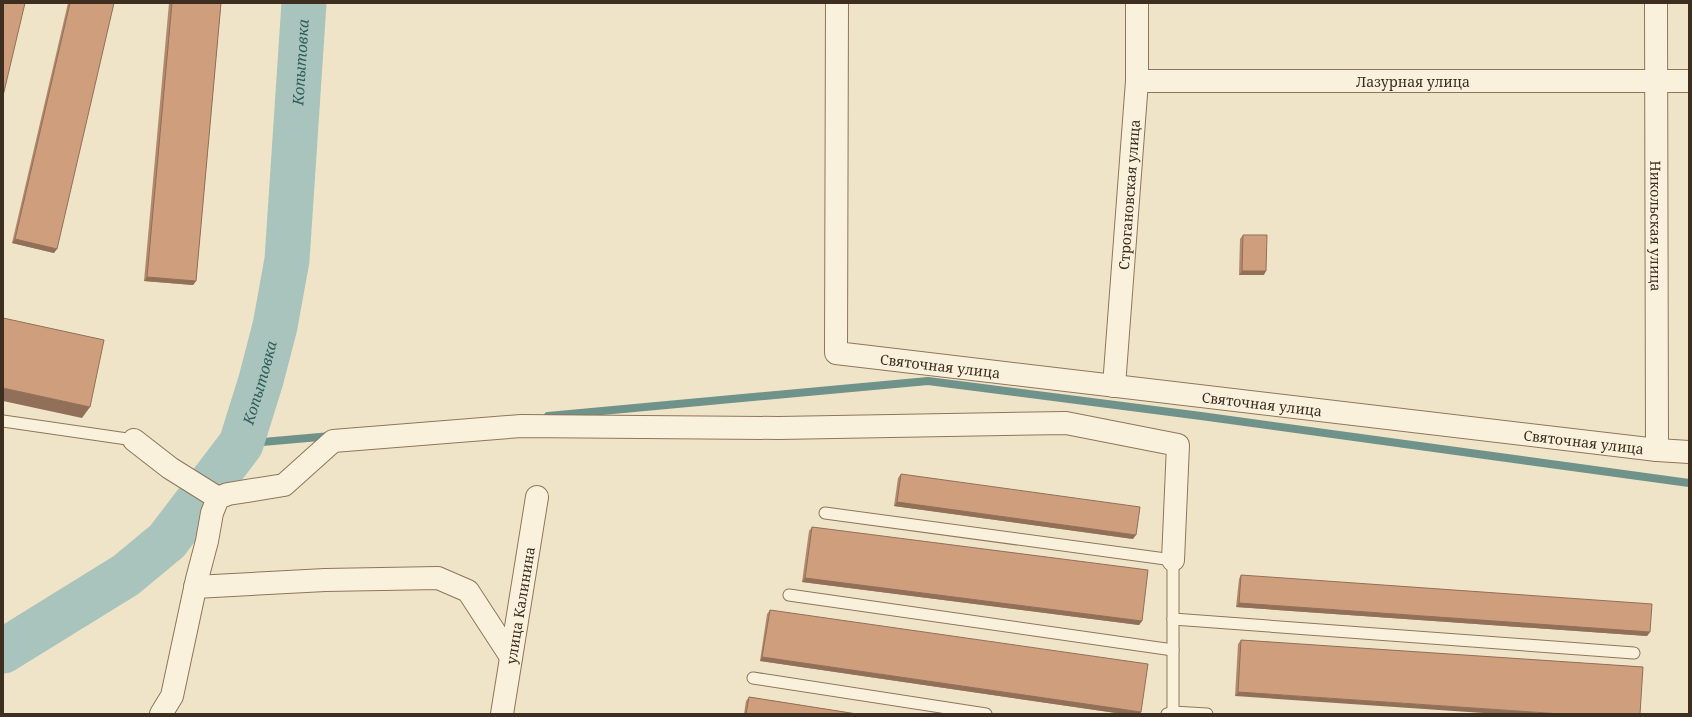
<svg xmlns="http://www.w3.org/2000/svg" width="1692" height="717" font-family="'Noto Serif',serif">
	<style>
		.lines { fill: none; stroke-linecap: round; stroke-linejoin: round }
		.stream { stroke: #6f938a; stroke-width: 8 }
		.river { stroke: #a9c4bc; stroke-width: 45 }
		.service-casing { stroke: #8d765c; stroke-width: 13 }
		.minor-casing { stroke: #8d765c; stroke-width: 24 }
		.service { stroke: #faf1dc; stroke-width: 11 }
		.minor { stroke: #faf1dc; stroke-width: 22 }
		.wall { fill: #b2896c }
		.shaded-wall { fill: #916f58 }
		.building { fill: #cf9f7d; stroke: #916f58 }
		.labels { text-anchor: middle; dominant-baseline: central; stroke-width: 3; stroke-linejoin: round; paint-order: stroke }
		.street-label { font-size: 14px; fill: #3d2e20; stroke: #f7eed8 }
		.water-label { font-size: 15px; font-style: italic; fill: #2f5d5a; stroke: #f7eed8 }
	</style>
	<rect width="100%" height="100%" fill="#f0e4c8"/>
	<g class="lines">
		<g class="stream">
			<polyline points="548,416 928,381 1201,416 1689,483"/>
			<polyline points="241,444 331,436"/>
		</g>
		<path class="river" id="s1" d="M3,651L126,575L167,541L241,444L261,380L275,326L287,260L304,3"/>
		<g class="service-casing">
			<g id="service">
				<polyline points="3,421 134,440"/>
				<polyline points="825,513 1173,560 1173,714"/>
				<polyline points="789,595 1173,650"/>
				<polyline points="1173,619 1634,653"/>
				<polyline points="753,678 986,714"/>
				<polyline points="1167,714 1173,712 1207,714"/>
			</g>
		</g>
		<g class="minor-casing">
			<g id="minor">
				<path id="s2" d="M837,3L836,353L1657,450L1689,452"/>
				<path id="s3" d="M1656,3L1657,450"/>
				<path id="s4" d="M1137,81H1689"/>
				<path id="s5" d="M1114,386L1137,81V3"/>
				<polyline points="134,440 170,468 218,498"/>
				<polyline points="195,587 325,580 438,578 468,591 511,657"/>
				<polyline points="161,714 172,696 197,579 207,541 212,513 218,498 228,494 284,485 333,441 521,426 779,428 1066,423 1178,445 1173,560"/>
				<path id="s6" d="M502,714L537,497"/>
			</g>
		</g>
		<use href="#service" class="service"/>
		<use href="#minor" class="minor"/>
	</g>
	<g class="wall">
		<polygon points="68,3 114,3 54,253 12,243"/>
		<polygon points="169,3 221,3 196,281 193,285 144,281"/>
		<polygon points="1243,235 1264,275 1239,275 1240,239"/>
		<polygon points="901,474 1133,539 894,506 898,478"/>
		<polygon points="812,527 1142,621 1139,625 802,582 809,531"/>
		<polygon points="1241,575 1650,632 1647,636 1236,607 1239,579"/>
		<polygon points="770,610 1141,712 1140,714 1123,714 760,661 767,614"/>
		<polygon points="1241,640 1643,667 1235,696 1238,644"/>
		<polygon points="749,697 857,714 744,714 746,701"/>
	</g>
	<g class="shaded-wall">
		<polygon points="15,239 57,249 54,253 12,243"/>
		<polygon points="1242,271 1266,271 1264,275 1239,275"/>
		<polygon points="147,277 196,281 193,285 144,281"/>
		<polygon points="3,388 90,407 82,418 3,401"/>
		<polygon points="897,502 1136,535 1133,539 894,506"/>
		<polygon points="805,578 1142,621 1139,625 802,582"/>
		<polygon points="1239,603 1650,632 1647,636 1236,607"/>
		<polygon points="762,657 1141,712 1140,714 1123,714 760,661"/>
		<polygon points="1238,692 1562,714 1498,714 1235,696"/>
	</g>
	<g class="building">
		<polygon points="3,3 25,3 3,96"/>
		<polygon points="70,3 114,3 57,249 15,239"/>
		<polygon points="172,3 221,3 196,281 147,277"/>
		<polygon points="1243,235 1267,235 1266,271 1242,271"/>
		<polygon points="3,318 104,340 90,407 3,388"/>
		<polygon points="901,474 1140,507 1136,535 897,502"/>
		<polygon points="812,527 1148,570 1142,621 805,578"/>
		<polygon points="1241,575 1652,604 1650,632 1239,603"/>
		<polygon points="770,610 1148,664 1141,712 762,657"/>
		<polygon points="1241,640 1643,667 1640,714 1562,714 1238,692"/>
		<polygon points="749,697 857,714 746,714"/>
	</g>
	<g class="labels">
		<g class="street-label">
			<text stroke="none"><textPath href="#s4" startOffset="276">Лазурная улица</textPath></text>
			<text stroke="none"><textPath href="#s5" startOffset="192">Строгановская улица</textPath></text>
			<text stroke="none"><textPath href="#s3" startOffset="223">Никольская улица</textPath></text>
			<text stroke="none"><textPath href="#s2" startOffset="455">Святочная улица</textPath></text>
			<text stroke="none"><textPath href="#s2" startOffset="779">Святочная улица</textPath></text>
			<text stroke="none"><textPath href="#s2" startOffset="1103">Святочная улица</textPath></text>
			<text stroke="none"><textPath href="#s6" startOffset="110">улица Калинина</textPath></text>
		</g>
		<g class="water-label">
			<text stroke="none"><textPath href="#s1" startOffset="708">Копытовка</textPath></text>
			<text stroke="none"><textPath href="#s1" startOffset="384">Копытовка</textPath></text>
		</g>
	</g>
	<rect width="1692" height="717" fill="none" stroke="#3d2e20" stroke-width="8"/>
</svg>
